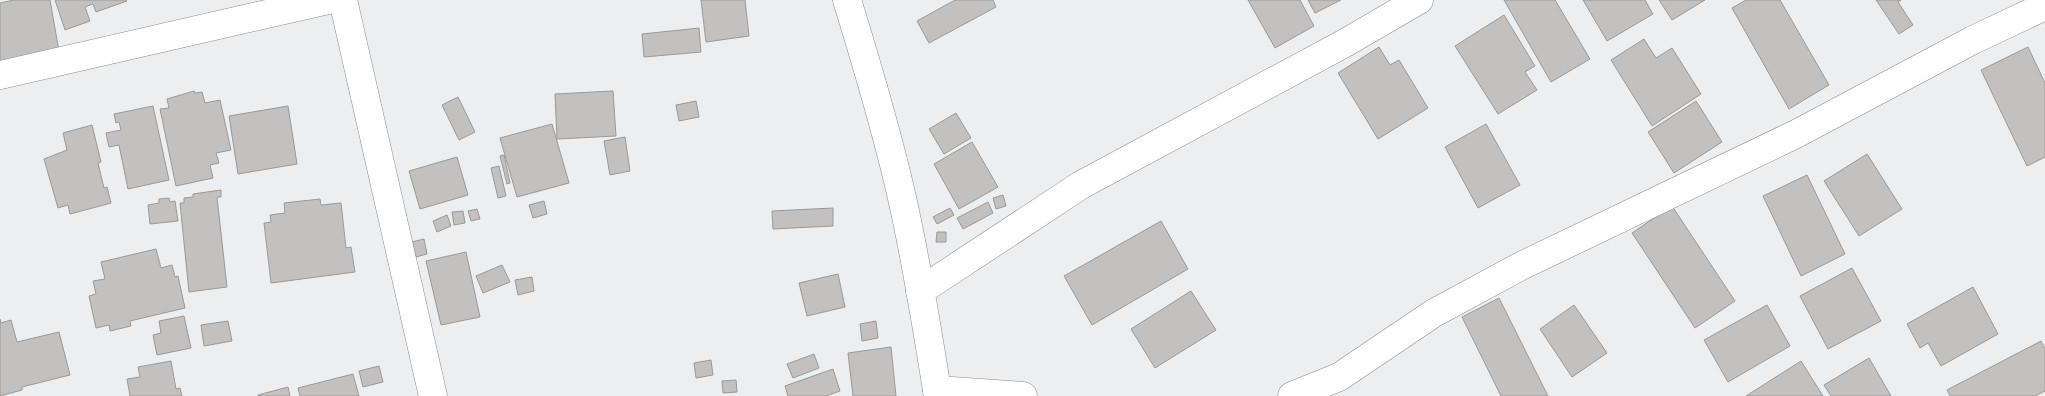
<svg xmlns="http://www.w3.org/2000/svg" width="2045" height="396" font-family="'Asap Condensed',sans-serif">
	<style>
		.building { fill: #c2c1c0; stroke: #9a9998 }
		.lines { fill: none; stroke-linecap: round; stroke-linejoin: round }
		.minor-casing { stroke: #8b8c8c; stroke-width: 29 }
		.minor { stroke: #fff; stroke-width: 28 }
	</style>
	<rect width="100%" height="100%" fill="#edeeef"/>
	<g class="building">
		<polygon points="14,0 50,0 60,57 0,64 0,3"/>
		<polygon points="55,0 126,0 127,1 96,12 93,4 85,7 90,21 65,30"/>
		<polygon points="701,0 745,0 749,36 706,42"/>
		<polygon points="955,0 993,0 996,7 929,43 917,21"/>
		<polygon points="1248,0 1300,0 1314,26 1275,48"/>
		<polygon points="1308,0 1341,0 1315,13"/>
		<polygon points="1504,0 1555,0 1590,59 1551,82"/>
		<polygon points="1583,0 1645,0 1653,14 1607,41"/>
		<polygon points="1659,0 1705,0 1672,20"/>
		<polygon points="1746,0 1780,0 1829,85 1789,109 1732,8"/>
		<polygon points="1876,0 1901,0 1898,2 1913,25 1899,34"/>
		<polygon points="1504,15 1535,66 1525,72 1537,90 1498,114 1455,46"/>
		<polygon points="699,28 701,52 644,57 642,34"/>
		<polygon points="1644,39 1656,58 1672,48 1701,94 1652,126 1611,60"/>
		<polygon points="1379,47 1390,65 1399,60 1428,108 1378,139 1338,73"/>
		<polygon points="2028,47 2045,83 2045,157 2027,166 1981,70"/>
		<polygon points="194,91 195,93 202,92 205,103 220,100 231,150 216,153 219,163 210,165 213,178 176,186 160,109 169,108 167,99"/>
		<polygon points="613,91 616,136 557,139 555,94"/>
		<polygon points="458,97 475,132 459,140 442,105"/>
		<polygon points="696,101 699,117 679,121 676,105"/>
		<polygon points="1696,101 1722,142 1674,173 1648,132"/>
		<polygon points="153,106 169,180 128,189 119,145 109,147 106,133 121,130 119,122 116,123 114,114"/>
		<polygon points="288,106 297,164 238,174 229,116"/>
		<polygon points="956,113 971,138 944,154 929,129"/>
		<polygon points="552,124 569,183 517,197 500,138"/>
		<polygon points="1486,124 1520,185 1478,208 1445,147"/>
		<polygon points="92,125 101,162 98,163 104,188 107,187 111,203 70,214 68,205 58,208 44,159 67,150 63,133"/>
		<polygon points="625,137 630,171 610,175 604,141"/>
		<polygon points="972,142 998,187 959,209 934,164"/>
		<polygon points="1867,154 1902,209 1859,236 1824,181"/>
		<polygon points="504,155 510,183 507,184 500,156"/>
		<polygon points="457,157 468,195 420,209 409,171"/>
		<polygon points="499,166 506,196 498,198 491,168"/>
		<polygon points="1807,175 1845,254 1801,276 1763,196"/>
		<polygon points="221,190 221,197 217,197 227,287 189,292 180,203 184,203 184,198 193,197 193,194"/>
		<polygon points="1003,195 1006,206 996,209 993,198"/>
		<polygon points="169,198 170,202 175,201 178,221 150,224 148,205 159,203 159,199"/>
		<polygon points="320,199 321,205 341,203 346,248 351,247 355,272 271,283 264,223 271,222 270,215 285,213 284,203"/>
		<polygon points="544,201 547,214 533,218 529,205"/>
		<polygon points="988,202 993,213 963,229 957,218"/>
		<polygon points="1672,206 1735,301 1695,328 1632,233"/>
		<polygon points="833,208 833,226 773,229 772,211"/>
		<polygon points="950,208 954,215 937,224 933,217"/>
		<polygon points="477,209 480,219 471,221 468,211"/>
		<polygon points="463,211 465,223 454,225 452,212"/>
		<polygon points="447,215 451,226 437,232 433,221"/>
		<polygon points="1161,221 1188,269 1092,325 1064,276"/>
		<polygon points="937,232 946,232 946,242 936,242"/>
		<polygon points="424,239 427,254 416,257 412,242"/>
		<polygon points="156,249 161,268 172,265 175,277 178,276 185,308 130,321 131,326 110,331 109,325 96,328 89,296 96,294 93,281 105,279 101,262"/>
		<polygon points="466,252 480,317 441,325 426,261"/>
		<polygon points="502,265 510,282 483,293 476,276"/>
		<polygon points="1852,268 1881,321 1828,349 1800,296"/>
		<polygon points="838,274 845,307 807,316 799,283"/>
		<polygon points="532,277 534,291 518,295 515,280"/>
		<polygon points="1973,287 1998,334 1941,366 1928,343 1920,348 1907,324"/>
		<polygon points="1191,291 1216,330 1155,368 1131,329"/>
		<polygon points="1499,298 1548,396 1501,396 1462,317"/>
		<polygon points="1574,305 1607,353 1572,377 1540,329"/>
		<polygon points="1767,305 1790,346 1728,382 1704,340"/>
		<polygon points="184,316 191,348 157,355 153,335 161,333 159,321"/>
		<polygon points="0,319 1,323 11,320 17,342 59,332 70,375 22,387 22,390 0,396"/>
		<polygon points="228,321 232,341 204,346 201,325"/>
		<polygon points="876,321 878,338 862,341 860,324"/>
		<polygon points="2041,341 2045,349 2045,391 2035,396 1950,396 1947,390"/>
		<polygon points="891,347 896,396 853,396 848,353"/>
		<polygon points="814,354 819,368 793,378 787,364"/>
		<polygon points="1869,358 1891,396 1831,396 1824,385"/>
		<polygon points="711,360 713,375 696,378 694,363"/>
		<polygon points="171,361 176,389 180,388 182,396 130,396 127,379 140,377 138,367"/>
		<polygon points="1801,361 1823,396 1746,396"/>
		<polygon points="379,366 383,382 363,387 359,371"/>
		<polygon points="833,369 840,391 826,396 788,396 785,386"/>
		<polygon points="353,374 359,396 300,396 298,388"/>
		<polygon points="736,380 737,392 723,393 722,381"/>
		<polygon points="288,387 290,396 258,396 258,395"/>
	</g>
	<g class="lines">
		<g class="minor-casing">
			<g id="minor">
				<polyline points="343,0 433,396"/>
				<path d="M847,0C867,65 887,131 902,198C917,263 927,330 938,396"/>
				<polyline points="0,75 328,0"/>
				<polyline points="920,291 1081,185 1345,43 1419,0"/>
				<polyline points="937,390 1023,396"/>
				<polyline points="1292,396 1339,377 1434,313 1521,266 1796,134 1973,40 2045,6"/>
			</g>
		</g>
		<use href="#minor" class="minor"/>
	</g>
</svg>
